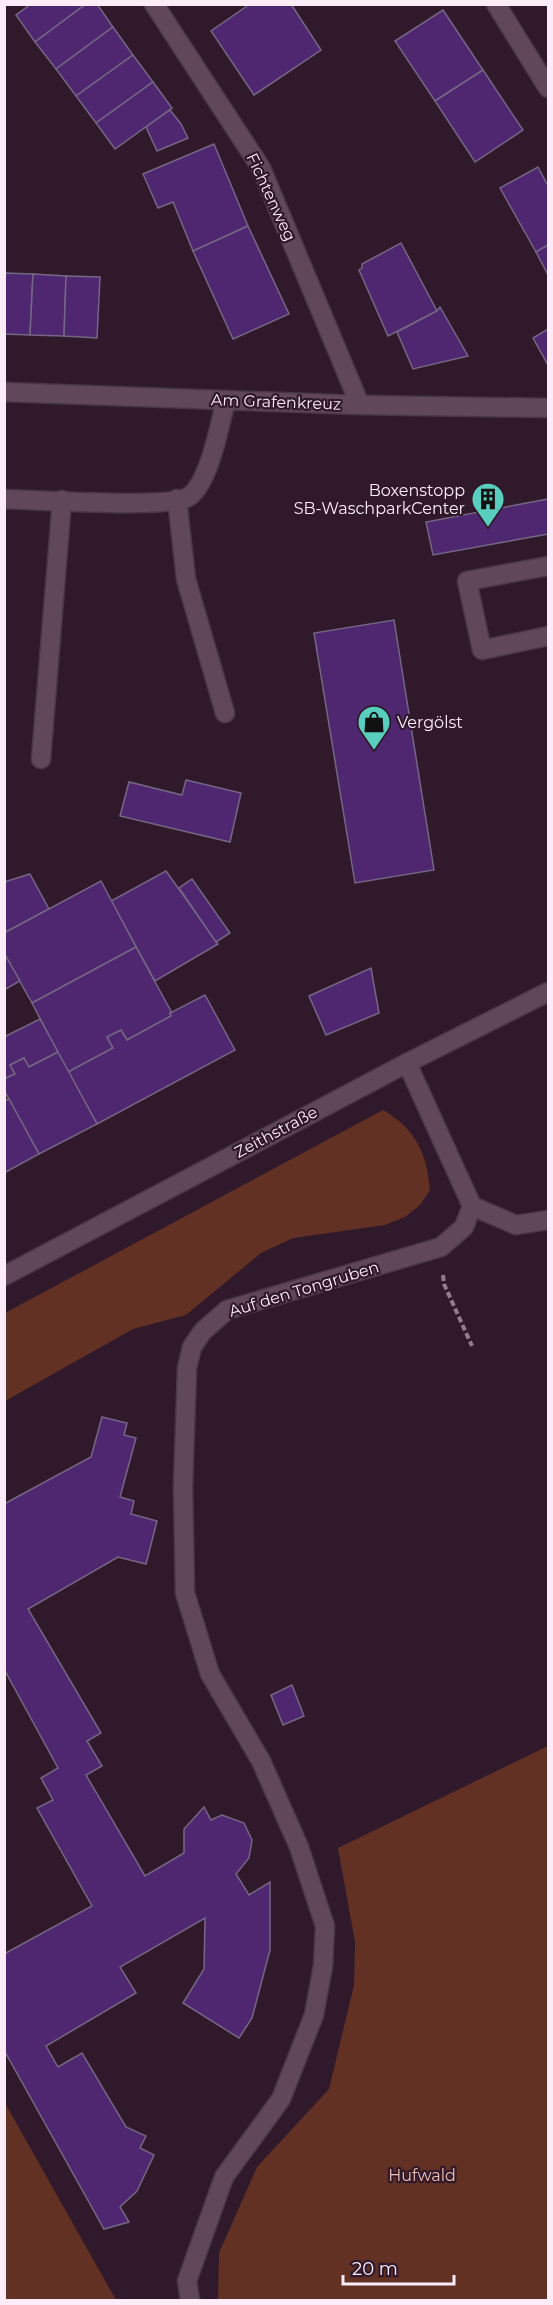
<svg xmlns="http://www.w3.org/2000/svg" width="553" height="2305" font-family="Montserrat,sans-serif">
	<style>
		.green { fill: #623123 }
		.building { fill: #4f2771; stroke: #746783; stroke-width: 1.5 }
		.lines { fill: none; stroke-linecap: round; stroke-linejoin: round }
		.minor-casing { stroke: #493745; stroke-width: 21 }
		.path { stroke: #917d8d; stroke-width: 4; stroke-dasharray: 6 3; stroke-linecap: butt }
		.minor { stroke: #60475a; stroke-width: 18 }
		.labels { text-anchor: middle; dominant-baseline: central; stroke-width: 4.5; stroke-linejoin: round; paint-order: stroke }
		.street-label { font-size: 16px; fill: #fcecf8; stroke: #30192b }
		.poi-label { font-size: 16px; fill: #fcecf8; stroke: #30192b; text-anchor: end }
		.park-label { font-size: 16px; fill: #f2c0b1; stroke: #30192b }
	</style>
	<rect width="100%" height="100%" fill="#30192b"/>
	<g class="green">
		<path d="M383,1110C416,1129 427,1154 430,1190L420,1205L405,1217L385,1225L293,1238L261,1253L186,1315L133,1329L5,1401V1313Z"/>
		<polygon points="548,1746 548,2300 218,2300 219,2253 257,2167 329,2089 354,1985 355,1942 338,1848"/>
		<polygon points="5,2103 116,2300 5,2300"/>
	</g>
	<g class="building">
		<polygon points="31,4 86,4 35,42 16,15"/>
		<polygon points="86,4 97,4 113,27 56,69 35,42"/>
		<polygon points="250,4 291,4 321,50 254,95 211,31"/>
		<polygon points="443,10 483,70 435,101 395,41"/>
		<polygon points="113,27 133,55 76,96 56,69"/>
		<polygon points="133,55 153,82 96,123 76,96"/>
		<polygon points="483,70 523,130 475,162 435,101"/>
		<polygon points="153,82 172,108 115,149 96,123"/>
		<polygon points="170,110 181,124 188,138 157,151 146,127"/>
		<polygon points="214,144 248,226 193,251 173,202 158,208 143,174"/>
		<polygon points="538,167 548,186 548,245 536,252 500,188"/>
		<polygon points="248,226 289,314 233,339 193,251"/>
		<polygon points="401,243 437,311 388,336 359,270 362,268 362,264"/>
		<polygon points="548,245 548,275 536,252"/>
		<polygon points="4,273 33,274 30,335 4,334"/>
		<polygon points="33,274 66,276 64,336 30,335"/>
		<polygon points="66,276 100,277 97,338 64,336"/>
		<polygon points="440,307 468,356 413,369 397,332 437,311"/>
		<polygon points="548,329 548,365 533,338"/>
		<polygon points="548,499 548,534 433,555 426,522"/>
		<polygon points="394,620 434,870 355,883 314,633"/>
		<polygon points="186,780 241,793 230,842 120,816 129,782 182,795"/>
		<polygon points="166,871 218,944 155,981 111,901"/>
		<polygon points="30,874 49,909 4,933 4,882"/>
		<polygon points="192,879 230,933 216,942 179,888"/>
		<polygon points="101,881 136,947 32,1003 4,953 4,933"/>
		<polygon points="136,947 172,1013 170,1013 171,1016 127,1040 121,1030 107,1037 113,1048 68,1072 32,1003"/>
		<polygon points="4,953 20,981 4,990"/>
		<polygon points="371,968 379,1013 326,1035 309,996"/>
		<polygon points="205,995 235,1050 97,1124 68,1072 113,1048 107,1037 121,1030 127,1040 171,1016 170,1013"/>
		<polygon points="40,1019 58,1052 29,1067 24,1058 10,1065 15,1074 4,1079 4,1037"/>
		<polygon points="58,1052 97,1124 39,1154 4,1090 4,1079 15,1074 10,1065 24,1058 29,1067"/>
		<polygon points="9,1099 39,1154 4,1173 4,1101"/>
		<polygon points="102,1417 127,1423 124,1435 136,1438 120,1497 134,1501 131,1514 157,1521 146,1564 118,1557 28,1609 101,1733 87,1741 102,1766 86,1775 145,1876 184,1853 184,1829 204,1807 211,1820 222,1815 244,1823 252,1840 249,1858 236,1874 249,1895 270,1882 270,1950 252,2018 239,2038 183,2003 204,1969 205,1918 120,1967 136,1993 46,2046 58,2067 82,2053 126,2127 146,2136 140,2148 154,2155 137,2191 120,2207 129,2222 104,2229 4,2050 4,1954 92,1906 37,1808 53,1800 41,1778 58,1768 4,1669 4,1504 91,1457"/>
		<polygon points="292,1685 304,1716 283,1725 271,1695"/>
	</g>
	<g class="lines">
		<g class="minor-casing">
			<g id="minor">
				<polyline points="154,4 261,168 360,405"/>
				<polyline points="496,4 548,88"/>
				<polyline points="4,392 360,405 548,408"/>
				<path d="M4,499C36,500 168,509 188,497C209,485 220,423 226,400"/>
				<polyline points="177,499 186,579 225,713"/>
				<polyline points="548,566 467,581 482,650 548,636"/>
				<polyline points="41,759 62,500"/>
				<polyline points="472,1206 516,1225 548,1220"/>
				<polyline points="4,1276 407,1063 548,992"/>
				<polyline points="190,2300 187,2281 224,2177 281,2099 314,2015 323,1966 325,1926 299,1847 261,1761 210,1674 185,1593 183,1486 187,1368 192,1347 203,1331 227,1310 441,1247 464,1227 472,1206 407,1063"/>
			</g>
		</g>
		<polyline class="path" points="443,1275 444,1284 472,1346"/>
		<use href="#minor" class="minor"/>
	</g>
	<defs>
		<g id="building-pin" transform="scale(1.725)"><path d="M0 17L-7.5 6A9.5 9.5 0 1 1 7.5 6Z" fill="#59cebf" stroke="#30192b"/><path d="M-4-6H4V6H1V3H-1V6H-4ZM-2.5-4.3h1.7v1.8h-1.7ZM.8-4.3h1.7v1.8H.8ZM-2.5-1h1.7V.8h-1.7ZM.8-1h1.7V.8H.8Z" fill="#111"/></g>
		<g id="shop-pin" transform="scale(1.725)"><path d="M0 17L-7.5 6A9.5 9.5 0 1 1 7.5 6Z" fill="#59cebf" stroke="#30192b"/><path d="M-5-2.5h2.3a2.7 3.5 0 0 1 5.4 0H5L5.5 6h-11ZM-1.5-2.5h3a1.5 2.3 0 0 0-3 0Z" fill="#111"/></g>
	</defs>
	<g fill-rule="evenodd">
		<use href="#building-pin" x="488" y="499"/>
		<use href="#shop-pin" x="374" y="722"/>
	</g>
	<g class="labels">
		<g class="street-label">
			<text transform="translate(271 197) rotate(65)">Fichtenweg</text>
			<text transform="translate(276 402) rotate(2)">Am Grafenkreuz</text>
			<text transform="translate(276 1132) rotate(-28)">Zeithstraße</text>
			<text transform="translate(304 1289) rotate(-17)">Auf den Tongruben</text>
		</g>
		<g class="poi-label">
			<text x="465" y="490">Boxenstopp<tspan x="465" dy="18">SB-WaschparkCenter</tspan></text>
			<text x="397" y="722" text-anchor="start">Vergölst</text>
		</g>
		<g class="park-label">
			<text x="422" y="2175">Hufwald</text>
		</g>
	</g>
	<rect width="553" height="2305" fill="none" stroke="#fcecf8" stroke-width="12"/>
	<path d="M343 2275v9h111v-9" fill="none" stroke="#fcecf8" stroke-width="3"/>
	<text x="352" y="2275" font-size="18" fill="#fcecf8" stroke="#30192b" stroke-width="4.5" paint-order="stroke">20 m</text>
</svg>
